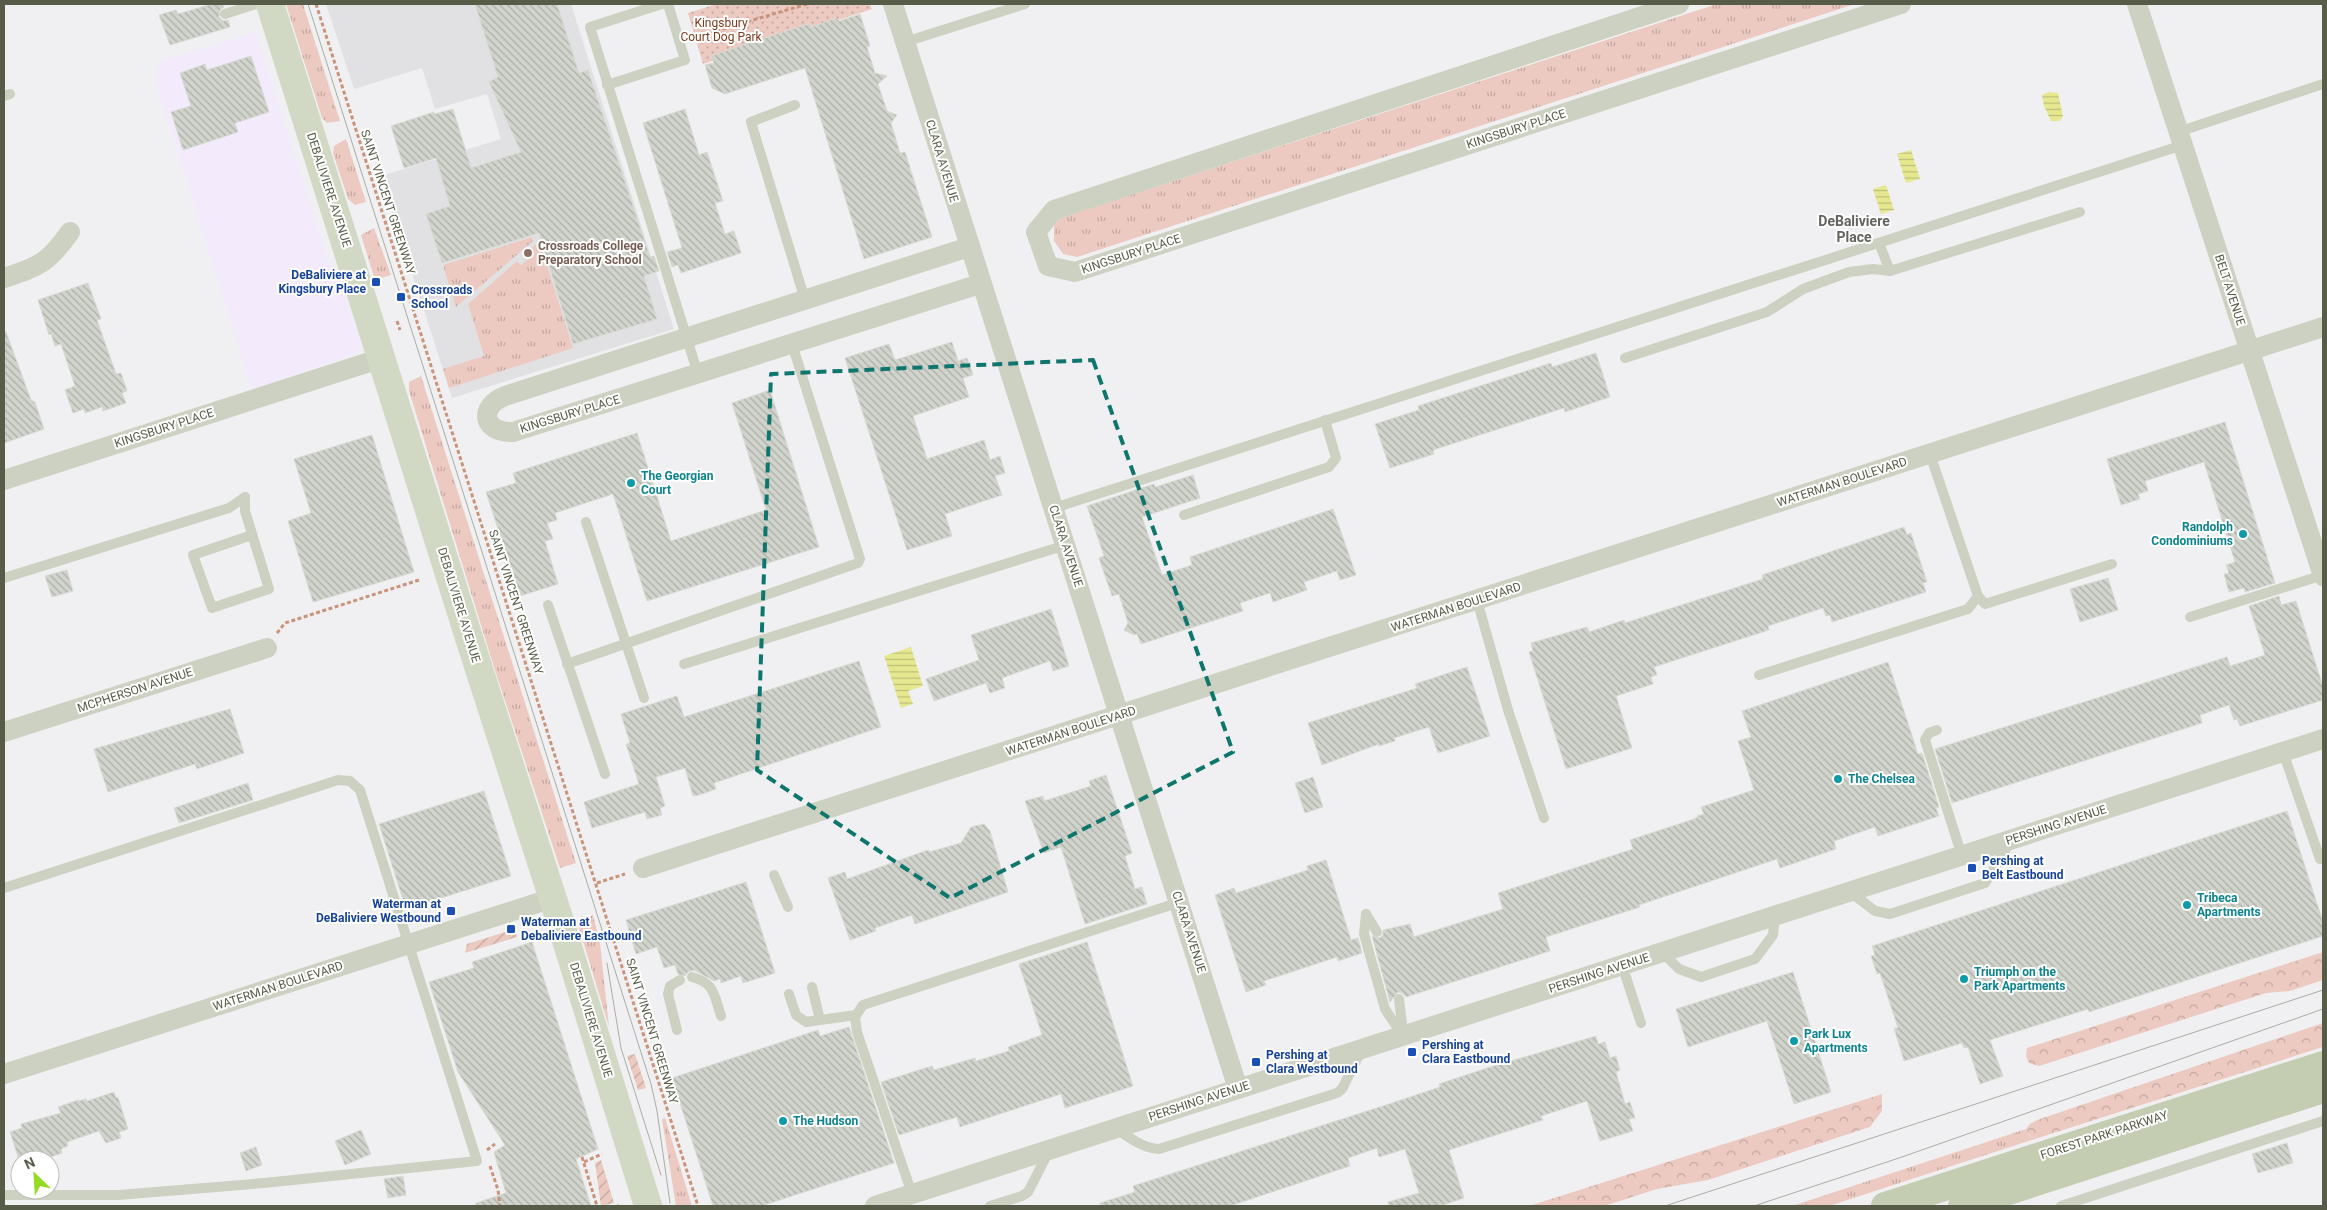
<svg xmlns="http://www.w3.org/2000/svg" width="2327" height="1210" font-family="Roboto,sans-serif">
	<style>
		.commercial { fill: #f3ebfb }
		.education { fill: #e1e1e3 }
		.grass { fill: url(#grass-tufts) }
		.forest { fill: url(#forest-crowns) }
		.park { fill: url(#park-dots) }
		.garden { fill: url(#garden-furrows) }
		.water { fill: url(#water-rules) }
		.building { fill: url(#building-back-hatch); stroke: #d7dbd4 }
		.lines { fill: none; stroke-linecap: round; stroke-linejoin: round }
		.path { stroke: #ca947a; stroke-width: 3; stroke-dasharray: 4 2.5; stroke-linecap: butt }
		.service { stroke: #cdd1c1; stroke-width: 10 }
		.minor { stroke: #cdd1c1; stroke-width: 20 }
		.secondary { stroke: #d1d8c3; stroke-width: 28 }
		.primary { stroke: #c4cdb1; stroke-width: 28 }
		.tram { stroke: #a9ada3; stroke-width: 1 }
		.marked { fill: none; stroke: #0f766e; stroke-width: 4; stroke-dasharray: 10 6; stroke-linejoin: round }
		.education-dot { fill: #8d6e63; stroke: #fff; stroke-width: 2 }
		.transit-dot { fill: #1a4fb4; stroke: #fff; stroke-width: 2 }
		.culture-dot { fill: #0f9aa8; stroke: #fff; stroke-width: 2 }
		.labels { text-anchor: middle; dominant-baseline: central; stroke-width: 4; stroke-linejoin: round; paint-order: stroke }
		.park-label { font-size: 12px; fill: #7c3a1b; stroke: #fff }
		.street-label { font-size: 12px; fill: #575c48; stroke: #fff }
		.education-label { font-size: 12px; font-weight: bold; fill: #785e54; stroke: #fff; text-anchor: start }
		.transit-label { font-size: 12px; font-weight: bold; fill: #164399; stroke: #fff; text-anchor: start }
		.culture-label { font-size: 12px; font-weight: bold; fill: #0d838f; stroke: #fff; text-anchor: start }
		.neighbourhood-label { font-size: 14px; font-weight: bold; fill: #62645d; stroke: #fff }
	</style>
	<defs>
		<pattern id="grass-tufts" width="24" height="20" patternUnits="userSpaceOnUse" patternTransform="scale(1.25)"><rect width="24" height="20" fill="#edcac1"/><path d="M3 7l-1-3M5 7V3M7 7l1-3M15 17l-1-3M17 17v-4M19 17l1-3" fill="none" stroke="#c3a79f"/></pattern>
		<pattern id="forest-crowns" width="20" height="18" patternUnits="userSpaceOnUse" patternTransform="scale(1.25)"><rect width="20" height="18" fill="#edcac1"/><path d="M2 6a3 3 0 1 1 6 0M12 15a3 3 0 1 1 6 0" fill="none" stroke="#c3a79f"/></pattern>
		<pattern id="park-dots" width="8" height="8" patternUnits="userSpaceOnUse" patternTransform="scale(1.25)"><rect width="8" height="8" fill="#edcac1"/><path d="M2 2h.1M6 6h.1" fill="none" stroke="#c3a79f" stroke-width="1.8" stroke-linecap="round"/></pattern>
		<pattern id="garden-furrows" width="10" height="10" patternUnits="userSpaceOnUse" patternTransform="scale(1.25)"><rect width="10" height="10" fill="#edcac1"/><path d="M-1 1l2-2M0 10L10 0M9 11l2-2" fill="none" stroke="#c3a79f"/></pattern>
		<pattern id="water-rules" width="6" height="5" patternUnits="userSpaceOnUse" patternTransform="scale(1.25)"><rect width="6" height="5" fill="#e6e890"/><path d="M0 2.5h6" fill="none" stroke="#bdbf78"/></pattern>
		<pattern id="building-back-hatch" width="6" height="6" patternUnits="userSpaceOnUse" patternTransform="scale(1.25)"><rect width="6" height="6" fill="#d1d4cc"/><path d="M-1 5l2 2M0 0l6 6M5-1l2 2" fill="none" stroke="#acafa8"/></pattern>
	</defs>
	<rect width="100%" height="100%" fill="#f0f0f2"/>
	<polygon class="commercial" points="256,32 329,263 342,285 362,343 361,348 353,355 252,390 156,84 158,62"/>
	<polygon class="education" points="326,4 571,4 674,329 452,398 381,176 501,139 487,94 435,109 422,68 354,89"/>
	<g class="grass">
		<polygon points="286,4 303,4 340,121 327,123 322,118"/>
		<polygon points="1717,4 1855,4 1077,257 1063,254 1054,241 1054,226 1060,218"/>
		<polygon points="346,139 366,202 355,205 348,199 333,153 334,146"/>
		<polygon points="374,228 391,275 375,280 361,235"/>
		<polygon points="532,237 533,241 456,307 443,265"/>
		<polygon points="538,243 540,243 573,348 449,388 443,369 484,356 468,304 517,261 521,265 531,257 527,252"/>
		<polygon points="421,376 576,863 560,868 493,664 409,391 409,382"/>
		<polygon points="593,915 600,943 609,1027 577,921"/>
		<polygon points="665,1118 692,1206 676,1206 662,1119"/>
		<polygon points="2026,1129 2030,1137 2038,1138 1829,1206 1792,1206"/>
	</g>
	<g class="forest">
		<polygon points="2323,952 2323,980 2290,991 2266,993 2039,1066 2029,1063 2026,1056 2027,1048"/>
		<polygon points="2323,1023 2323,1047 2038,1138 2030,1137 2026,1129 2030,1124 2037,1120"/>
		<polygon points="1882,1094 1882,1111 1870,1127 1708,1180 1657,1189 1604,1206 1529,1206"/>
	</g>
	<polygon class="park" points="717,4 870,4 872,9 703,64 688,13"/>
	<g class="garden">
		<polygon points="515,929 517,937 465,953 467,944"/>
		<polygon points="635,1054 646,1088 638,1090 627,1056"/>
		<polygon points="601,1160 614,1203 601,1206 595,1163"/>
	</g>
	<g class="water">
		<polygon points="2049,92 2058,93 2063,117 2059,121 2051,121 2044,106 2042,95"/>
		<polygon points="1911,150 1920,179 1906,183 1897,154"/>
		<polygon points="1886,185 1894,210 1881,214 1873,189"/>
		<polygon points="911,647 923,686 908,691 913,704 901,708 884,656"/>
	</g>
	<g class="building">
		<polygon points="212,4 222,4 224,7 220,10 219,17 223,21 228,20 230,27 170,45 159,15 176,10 178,14"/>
		<polygon points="475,4 557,4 579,73 588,70 650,257 654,256 659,271 644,276 657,319 573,344 539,233 442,263 426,214 450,206 436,158 404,168 391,126 434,112 435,114 453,109 471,168 521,152 489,82 498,77"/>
		<polygon points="860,14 870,46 867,47 875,73 887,76 878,84 887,111 897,115 891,123 900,153 905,152 932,237 864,259 805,68 725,94 712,88 705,65 714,63 711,56 755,41 811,23 812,27 836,18 839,21"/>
		<polygon points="251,56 269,112 235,123 238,132 183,150 171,112 191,106 180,73 205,64 207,70"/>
		<polygon points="685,109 699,155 707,152 723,201 715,203 725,234 734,231 741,253 681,273 678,265 672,267 667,252 682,248 643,123"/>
		<polygon points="88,283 101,319 97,320 116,374 121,373 127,391 122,393 126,403 103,411 102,407 85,413 84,409 73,413 65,390 75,386 61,344 55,346 51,334 49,335 38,300"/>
		<polygon points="4,332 6,332 31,400 35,402 44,429 4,443"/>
		<polygon points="952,342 958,361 967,358 973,375 963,378 969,397 913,416 927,459 984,440 990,460 1000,456 1005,473 995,476 1002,495 945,514 952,536 907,550 845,358 889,344 895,360"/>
		<polygon points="1596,353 1610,397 1565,412 1564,408 1433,450 1434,454 1390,468 1375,424 1419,410 1418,406 1551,363 1552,367"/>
		<polygon points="770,390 819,547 647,601 613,494 555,513 557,520 547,523 553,539 545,541 558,584 520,596 486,492 516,483 513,473 637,433 671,541 766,510 732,403"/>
		<polygon points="2225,422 2275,583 2245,592 2244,588 2229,592 2224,574 2229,573 2226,565 2235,562 2204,462 2145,481 2148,491 2138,494 2140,499 2121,505 2107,459"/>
		<polygon points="372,435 414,572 313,602 288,521 311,513 294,459"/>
		<polygon points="1193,475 1200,498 1142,517 1162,575 1192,565 1190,557 1333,509 1356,575 1340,580 1337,571 1304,582 1307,590 1273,602 1270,593 1240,603 1243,611 1141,644 1137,634 1134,635 1124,630 1128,623 1119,594 1112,596 1099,558 1104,556 1087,506 1154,484 1155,487"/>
		<polygon points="1904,527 1907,535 1911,533 1927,582 1923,583 1926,592 1832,622 1830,615 1826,616 1823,608 1768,626 1769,630 1654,667 1657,675 1651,677 1653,684 1616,696 1632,748 1566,769 1529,652 1533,651 1531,643 1587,627 1589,632 1624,620 1625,623 1763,579 1762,575"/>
		<polygon points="67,570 73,591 52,597 45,576"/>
		<polygon points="2108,578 2118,610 2080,622 2070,589"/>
		<polygon points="2279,596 2281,605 2296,601 2323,687 2323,700 2240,726 2237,719 2234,720 2229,705 2200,715 2202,723 1952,803 1935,749 2227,657 2230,666 2265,655 2249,606"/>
		<polygon points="1051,609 1069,666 1053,671 1050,661 1002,678 1005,688 990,693 986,683 934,701 926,679 979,660 971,635"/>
		<polygon points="859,661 881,727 714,783 716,789 699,795 693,796 685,768 656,777 665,806 660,808 662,815 647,819 645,812 592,828 584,802 639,784 626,744 630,743 621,714 677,696 684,717"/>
		<polygon points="1888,662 1918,754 1922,753 1939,807 1936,808 1939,816 1878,836 1875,827 1834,841 1836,849 1780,868 1777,859 1639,905 1640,907 1546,937 1550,951 1406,997 1402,993 1398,992 1390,1002 1372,936 1380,938 1383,935 1383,930 1410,924 1414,937 1503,909 1498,893 1633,849 1630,840 1697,818 1697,816 1704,814 1701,807 1754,790 1738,741 1751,737 1742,711"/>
		<polygon points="1467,667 1490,736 1438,753 1429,727 1394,738 1395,741 1379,746 1379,744 1322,765 1308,723 1417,688 1415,684"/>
		<polygon points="230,709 244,753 197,769 195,764 108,792 94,749"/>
		<polygon points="1106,775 1132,853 1125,856 1135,889 1142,887 1147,904 1085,924 1061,847 1044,853 1025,801 1043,796 1044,801 1091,786 1089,781"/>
		<polygon points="1313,777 1323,807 1305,813 1295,783"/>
		<polygon points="248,783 253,800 179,823 174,808"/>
		<polygon points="484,791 511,876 406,909 379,824"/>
		<polygon points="2287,811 2323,922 2323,936 2089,1012 2088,1009 1990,1040 2003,1076 1980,1084 1968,1047 1964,1048 1962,1043 1904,1061 1894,1028 1898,1028 1880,973 1877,974 1871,956 1875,955 1872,946"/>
		<polygon points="984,824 990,831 1008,892 915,924 912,915 875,928 876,931 850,940 828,878 845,872 847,879 928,850 929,852 961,843 971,827"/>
		<polygon points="1326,860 1351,940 1358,938 1362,953 1338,961 1337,957 1264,981 1266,985 1246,992 1215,895 1234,888 1236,893 1308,870 1307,866"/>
		<polygon points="746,882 775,973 743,983 741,976 721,983 720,979 714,981 694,970 688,972 685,976 678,974 675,965 664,968 657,947 636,954 626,920"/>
		<polygon points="532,942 598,1149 576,1159 591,1206 476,1206 476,1203 506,1193 494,1152 505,1145 458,1072 429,982 474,968 472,962"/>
		<polygon points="1087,942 1133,1086 1065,1108 1061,1094 960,1127 957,1117 899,1135 881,1082 932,1066 934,1070 975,1058 976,1061 1009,1051 1008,1047 1042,1035 1019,964"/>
		<polygon points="1793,972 1831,1092 1794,1104 1767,1021 1688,1047 1676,1009"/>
		<polygon points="849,1027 894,1163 761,1206 713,1206 672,1078 818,1030 820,1036"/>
		<polygon points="1596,1036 1598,1044 1605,1042 1610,1058 1616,1056 1620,1070 1616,1072 1625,1104 1630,1102 1635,1118 1629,1119 1633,1131 1600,1141 1587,1101 1541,1116 1543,1120 1449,1150 1464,1198 1440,1206 1389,1206 1388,1202 1419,1193 1405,1149 1379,1157 1377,1148 1348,1158 1350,1166 1230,1206 1101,1206 1100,1203 1135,1192 1133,1186 1386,1105 1440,1087 1439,1084 1487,1068"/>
		<polygon points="114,1092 116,1098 118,1097 128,1129 119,1132 121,1138 106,1143 99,1131 67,1142 68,1146 61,1149 62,1153 42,1160 19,1160 10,1132 22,1128 21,1124 61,1113 58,1107 78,1100 78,1101 86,1099 87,1101"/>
		<polygon points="361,1130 371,1154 345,1165 335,1141"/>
		<polygon points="2287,1143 2293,1163 2258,1173 2252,1154"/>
		<polygon points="256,1147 262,1165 246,1171 240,1153"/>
		<polygon points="403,1176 406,1195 388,1198 384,1179"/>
	</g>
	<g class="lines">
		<g class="path">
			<polyline points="316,4 698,1206"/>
			<polyline points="716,31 807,4"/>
			<polyline points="397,321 400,330"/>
			<polyline points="277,633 285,623 419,580"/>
			<polyline points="597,883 625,874"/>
			<polyline points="487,1150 495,1144"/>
			<polyline points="582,1157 597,1206"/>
			<polyline points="584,1162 602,1154"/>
			<polyline points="490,1166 498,1190 500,1206"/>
			<polyline points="617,1206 619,1206"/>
		</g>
		<g class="service">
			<polyline points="662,4 590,27 698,374"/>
			<polyline points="225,14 256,4"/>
			<polyline points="905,42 1025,4"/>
			<polyline points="607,85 685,60 668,4"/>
			<polyline points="4,96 10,94"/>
			<polyline points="795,105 751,122 805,300"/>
			<polyline points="2178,132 2323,84"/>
			<polyline points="1879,243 1890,271 2080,212"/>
			<polyline points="1625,358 1767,312 1803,289 1849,272 1873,269 1890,271"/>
			<polyline points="245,497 245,511 269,589 212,608 193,555 252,535"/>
			<polyline points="1054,508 2183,145"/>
			<polyline points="1184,515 1329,467 1336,458 1325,420"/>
			<polyline points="586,522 644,698"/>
			<polyline points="4,578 229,508 245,497"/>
			<polyline points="1978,596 1985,604 2112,564"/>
			<polyline points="1477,600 1508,710 1544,818"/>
			<polyline points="548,605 605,774"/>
			<polyline points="2190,617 2323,575"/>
			<polyline points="567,664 858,563 860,559 792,344"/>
			<polyline points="684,664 1066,545"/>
			<polyline points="1759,675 1968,609 1978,596 1930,454"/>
			<polyline points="1937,730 1929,733 1925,740 1962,856"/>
			<polyline points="2283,752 2320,859"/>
			<polyline points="774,875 788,907"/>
			<polyline points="4,888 338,780 350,781 360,790 477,1161 264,1183 119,1195 4,1195"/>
			<polyline points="1850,892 1875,911 1890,914 1985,883 2011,841"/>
			<polyline points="1366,914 1364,934 1385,1009 1403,1036"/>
			<polyline points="1366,914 1377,932"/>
			<polyline points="1662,952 1679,969 1701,977 1755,959 1773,935 1775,916"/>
			<polyline points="1622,965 1641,1023"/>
			<path d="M692,977C715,983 714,995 721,1016"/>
			<polyline points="812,987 820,1020"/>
			<polyline points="789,994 796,1015 806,1022 856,1015"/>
			<polyline points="1399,999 1403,1032"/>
			<polyline points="677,1030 668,994 670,986 680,980"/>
			<path d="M1116,1129C1129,1137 1144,1149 1159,1149L1337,1093L1342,1089L1362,1049"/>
			<polyline points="912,1194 857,1032 855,1017 863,1005 1180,902"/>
			<polyline points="990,1206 1022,1196 1028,1192 1049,1151"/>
			<polyline points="2061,1206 2323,1121"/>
		</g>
		<g class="minor">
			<path d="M893,4C1006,366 1124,727 1238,1089"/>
			<polyline points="1679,4 1054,210 1036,232 1048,266 1075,272 1901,4"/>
			<polyline points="2137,4 2323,576"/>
			<path d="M969,247L505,396C479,406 481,433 513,432L980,284"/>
			<path d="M4,278C40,266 48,263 70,232"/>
			<polyline points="4,480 382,358"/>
			<polyline points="4,732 267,648"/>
			<polyline points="643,868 2323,327"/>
			<polyline points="4,1074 553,898"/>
			<polyline points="875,1206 2323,739"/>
		</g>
		<polyline class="secondary" points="270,4 470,641 561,924 648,1206"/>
		<g class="primary">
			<polyline points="1885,1206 2323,1065"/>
			<polyline points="1962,1206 2323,1089"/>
		</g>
		<g class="tram">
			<polyline points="308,4 651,1084 657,1111 670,1203"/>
			<polyline points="607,963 621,1048 661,1175"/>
			<polyline points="1665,1206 2323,990"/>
			<polyline points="1754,1206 1899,1158 2323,1009"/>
		</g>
	</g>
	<path class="marked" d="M1093,360L1233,752L950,898L757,770L771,374Z"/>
	<circle class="education-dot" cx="528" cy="253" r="5"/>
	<g class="transit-dot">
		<rect x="371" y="277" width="10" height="10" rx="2.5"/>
		<rect x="396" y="292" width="10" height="10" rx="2.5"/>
		<rect x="1967" y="863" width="10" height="10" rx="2.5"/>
		<rect x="446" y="906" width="10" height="10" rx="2.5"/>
		<rect x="506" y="924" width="10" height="10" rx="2.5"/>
		<rect x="1407" y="1047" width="10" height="10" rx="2.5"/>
		<rect x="1251" y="1057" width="10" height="10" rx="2.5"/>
	</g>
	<g class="culture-dot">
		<circle cx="631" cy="483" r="5"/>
		<circle cx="2243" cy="534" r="5"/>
		<circle cx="1838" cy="779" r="5"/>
		<circle cx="2187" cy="905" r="5"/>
		<circle cx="1964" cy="979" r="5"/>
		<circle cx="1794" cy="1041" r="5"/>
		<circle cx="783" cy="1121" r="5"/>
	</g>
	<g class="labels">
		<g class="park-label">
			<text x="721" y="23">Kingsbury<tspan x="721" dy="14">Court Dog Park</tspan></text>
		</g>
		<g class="street-label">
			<text transform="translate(1516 129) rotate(-18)">KINGSBURY PLACE</text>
			<text transform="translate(942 161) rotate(73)">CLARA AVENUE</text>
			<text transform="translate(329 190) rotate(72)">DEBALIVIERE AVENUE</text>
			<text transform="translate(388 202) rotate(72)">SAINT VINCENT GREENWAY</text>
			<text transform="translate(1131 254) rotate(-18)">KINGSBURY PLACE</text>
			<text transform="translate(2230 290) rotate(72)">BELT AVENUE</text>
			<text transform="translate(570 414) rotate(-17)">KINGSBURY PLACE</text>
			<text transform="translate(164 428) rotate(-18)">KINGSBURY PLACE</text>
			<text transform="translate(1842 482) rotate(-18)">WATERMAN BOULEVARD</text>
			<text transform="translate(1066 546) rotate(72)">CLARA AVENUE</text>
			<text transform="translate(516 602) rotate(72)">SAINT VINCENT GREENWAY</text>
			<text transform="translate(459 605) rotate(73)">DEBALIVIERE AVENUE</text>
			<text transform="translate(1456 607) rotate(-18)">WATERMAN BOULEVARD</text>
			<text transform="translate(135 690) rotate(-18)">MCPHERSON AVENUE</text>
			<text transform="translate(1071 731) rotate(-18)">WATERMAN BOULEVARD</text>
			<text transform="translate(2056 825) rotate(-18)">PERSHING AVENUE</text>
			<text transform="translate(1189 932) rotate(72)">CLARA AVENUE</text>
			<text transform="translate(1599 973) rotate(-18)">PERSHING AVENUE</text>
			<text transform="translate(278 986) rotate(-18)">WATERMAN BOULEVARD</text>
			<text transform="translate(591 1020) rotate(73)">DEBALIVIERE AVENUE</text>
			<text transform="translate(652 1031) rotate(73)">SAINT VINCENT GREENWAY</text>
			<text transform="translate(1199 1101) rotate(-18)">PERSHING AVENUE</text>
			<text transform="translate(2104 1135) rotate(-18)">FOREST PARK PARKWAY</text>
		</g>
		<g class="education-label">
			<text x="538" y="246">Crossroads College<tspan x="538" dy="14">Preparatory School</tspan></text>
		</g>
		<g class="transit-label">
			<text x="366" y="275" text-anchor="end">DeBaliviere at<tspan x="366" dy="14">Kingsbury Place</tspan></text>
			<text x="411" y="290">Crossroads<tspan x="411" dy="14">School</tspan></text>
			<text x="1982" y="861">Pershing at<tspan x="1982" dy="14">Belt Eastbound</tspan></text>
			<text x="441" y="904" text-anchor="end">Waterman at<tspan x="441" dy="14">DeBaliviere Westbound</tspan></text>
			<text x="521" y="922">Waterman at<tspan x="521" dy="14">Debaliviere Eastbound</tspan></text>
			<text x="1422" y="1045">Pershing at<tspan x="1422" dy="14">Clara Eastbound</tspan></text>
			<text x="1266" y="1055">Pershing at<tspan x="1266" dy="14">Clara Westbound</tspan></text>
		</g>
		<g class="culture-label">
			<text x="641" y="476">The Georgian<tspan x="641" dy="14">Court</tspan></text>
			<text x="2233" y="527" text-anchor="end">Randolph<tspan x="2233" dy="14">Condominiums</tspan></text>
			<text x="1848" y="779">The Chelsea</text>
			<text x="2197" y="898">Tribeca<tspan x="2197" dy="14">Apartments</tspan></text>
			<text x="1974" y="972">Triumph on the<tspan x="1974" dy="14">Park Apartments</tspan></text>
			<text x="1804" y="1034">Park Lux<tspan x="1804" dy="14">Apartments</tspan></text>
			<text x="793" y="1121">The Hudson</text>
		</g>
		<g class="neighbourhood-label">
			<text x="1854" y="221">DeBaliviere<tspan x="1854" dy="16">Place</tspan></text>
		</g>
	</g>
	<rect width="2327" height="1210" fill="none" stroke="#575c48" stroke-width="10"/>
	<g transform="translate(35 1175) rotate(335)"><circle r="24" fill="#ffffff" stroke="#bcbeb6"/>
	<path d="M0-4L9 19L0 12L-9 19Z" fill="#94db21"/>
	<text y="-8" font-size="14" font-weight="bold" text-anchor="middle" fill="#575c48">N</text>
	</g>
</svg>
